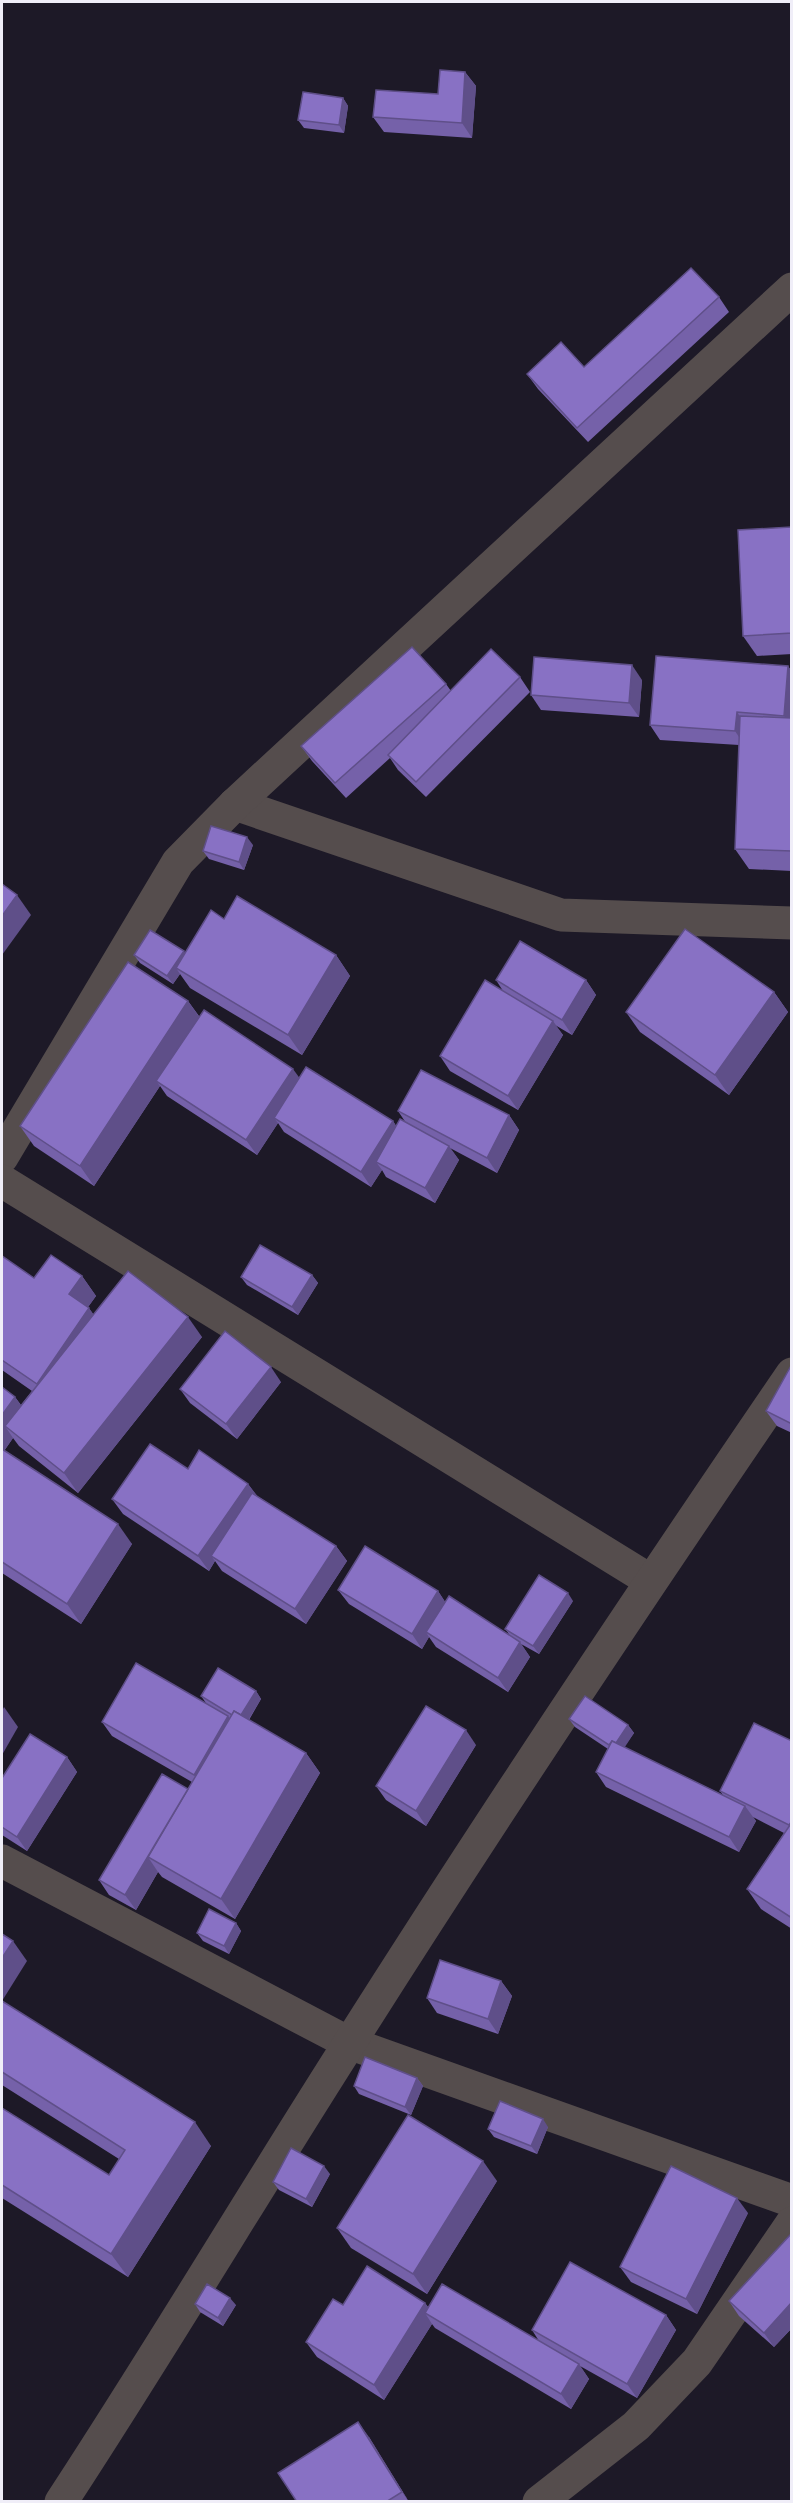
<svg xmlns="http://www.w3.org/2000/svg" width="793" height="2503" font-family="'PT Sans',sans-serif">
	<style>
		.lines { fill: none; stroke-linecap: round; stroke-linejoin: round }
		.minor { stroke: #554d4d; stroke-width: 33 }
		.wall { fill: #7561a9 }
		.shaded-wall { fill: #5f4f89 }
		.building { fill: #8871c4; stroke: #5f4f89; stroke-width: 1.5 }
	</style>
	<rect width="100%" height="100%" fill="#1d1927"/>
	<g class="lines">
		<g class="minor">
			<polyline points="235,804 561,915 792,923"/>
			<polyline points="2,1157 178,862 235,804 792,289"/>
			<polyline points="2,1181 651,1581"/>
			<polyline points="2,1861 349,2043 792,2201"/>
			<path d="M61,2502C160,2351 252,2196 349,2044C492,1818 641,1595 792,1374"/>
			<polyline points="539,2502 636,2426 697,2362 792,2223"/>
		</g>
	</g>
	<g class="wall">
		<polygon points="465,72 476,86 472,138 384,132 373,117 438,94"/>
		<polygon points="343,98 348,106 344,133 304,128 298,120"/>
		<polygon points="719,297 729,312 588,442 538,389 527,374 584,367"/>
		<polygon points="791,527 792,654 757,656 743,636"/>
		<polygon points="788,666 792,672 792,871 749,869 735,849 739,745 660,740 650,725"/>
		<polygon points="520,677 530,692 426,797 398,770 390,758 346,798 312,761 301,746 446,684 451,691"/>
		<polygon points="642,680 639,717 541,710 531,695"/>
		<polygon points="253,845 244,870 209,859 203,851"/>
		<polygon points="224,919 336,955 350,976 302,1055 190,988 180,974 173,984 140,963 134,955 185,953"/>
		<polygon points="496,980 586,980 596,995 572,1035 555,1025 563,1035 518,1110 450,1071 440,1056 503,991"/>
		<polygon points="774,992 788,1012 729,1095 640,1032 626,1012"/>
		<polygon points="188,1001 199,1016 299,1078 393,1121 396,1126 406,1123 398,1111 509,1115 519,1130 497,1173 450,1148 459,1160 435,1203 386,1177 382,1170 371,1187 284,1132 278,1123 257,1155 167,1096 160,1086 94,1186 34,1146 20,1126"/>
		<polygon points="2,1256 34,1278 82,1276 96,1296 88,1307 93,1314 202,1337 78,1493 19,1446 13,1438 4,1451 132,1544 81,1624 2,1573 2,1387 15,1397 21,1405 32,1391 2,1370"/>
		<polygon points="312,1275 318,1283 298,1315 247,1285 241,1277"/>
		<polygon points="792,1364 792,1433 777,1426 766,1411"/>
		<polygon points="281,1382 237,1439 190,1403 180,1389"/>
		<polygon points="188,1469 248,1484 257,1496 336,1546 347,1561 306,1624 222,1571 215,1561 209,1571 123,1514 112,1499"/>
		<polygon points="338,1590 438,1591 445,1602 509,1634 505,1629 573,1601 539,1654 521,1644 530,1657 508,1692 436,1647 429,1637 422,1649 349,1604"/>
		<polygon points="256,1691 261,1699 249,1720 306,1753 320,1773 235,1919 162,1877 158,1872 136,1910 109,1895 99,1880 188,1789 192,1782 112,1736 102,1722 206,1703 201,1696"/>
		<polygon points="569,1719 628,1725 634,1733 624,1747 723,1795 720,1791 792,1741 792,1929 761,1909 747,1889 784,1833 753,1817 756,1821 739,1852 606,1787 596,1772 608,1749 575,1727"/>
		<polygon points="476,1745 426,1826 386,1800 376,1786"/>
		<polygon points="67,1757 77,1772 27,1851 2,1835 2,1778"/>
		<polygon points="236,1923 241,1931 229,1954 203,1941 197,1933"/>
		<polygon points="501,1981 512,1996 498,2034 437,2013 427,1998"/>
		<polygon points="2,2001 211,2146 128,2277 2,2198 2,2108 109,2175 119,2159 2,2085"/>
		<polygon points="417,2078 423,2086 411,2115 359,2094 354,2086"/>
		<polygon points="548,2127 537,2154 494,2137 488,2129"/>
		<polygon points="330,2174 312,2207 279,2190 273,2182"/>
		<polygon points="497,2181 427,2294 351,2248 337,2228"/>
		<polygon points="748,2213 697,2314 631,2282 620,2267"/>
		<polygon points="792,2233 792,2328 774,2347 739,2316 729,2301"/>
		<polygon points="425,2303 428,2307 539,2341 532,2330 666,2315 676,2330 637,2398 580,2366 589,2379 571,2409 435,2328 432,2324 384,2400 317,2357 306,2342 343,2305"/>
		<polygon points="195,2304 236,2305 223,2326 200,2312"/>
		<polygon points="369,2437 409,2502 297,2502"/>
	</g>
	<g class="shaded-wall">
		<polygon points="465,72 476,86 472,138 462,123"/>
		<polygon points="343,98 348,106 344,133 339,125"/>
		<polygon points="632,665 642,680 639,717 629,703"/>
		<polygon points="788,666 792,672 792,727 784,716"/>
		<polygon points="737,712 747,727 745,746 735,731"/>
		<polygon points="247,837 253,845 244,870 239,862"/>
		<polygon points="17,895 31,915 2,955 2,916"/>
		<polygon points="184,951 190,959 176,968 180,974 173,984 167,976"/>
		<polygon points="336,955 350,976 302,1055 288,1035"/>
		<polygon points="586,980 596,995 572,1035 562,1020"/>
		<polygon points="774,992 788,1012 729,1095 715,1075"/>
		<polygon points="188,1001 202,1021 156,1081 160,1086 94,1186 80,1166"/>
		<polygon points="553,1021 563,1035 518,1110 508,1096"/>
		<polygon points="293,1069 304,1084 274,1118 278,1123 257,1155 246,1140"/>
		<polygon points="509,1115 519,1130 497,1173 487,1158"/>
		<polygon points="393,1121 403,1136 376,1162 382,1170 371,1187 361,1172"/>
		<polygon points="449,1146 459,1160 435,1203 425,1188"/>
		<polygon points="312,1275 318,1283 298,1315 292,1307"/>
		<polygon points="82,1276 96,1296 83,1314 69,1294"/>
		<polygon points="89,1308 103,1328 51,1404 37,1384"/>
		<polygon points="188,1317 202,1337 78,1493 64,1473"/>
		<polygon points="271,1367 281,1382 237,1439 226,1424"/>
		<polygon points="15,1397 29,1417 5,1426 13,1438 2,1454 2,1415"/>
		<polygon points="248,1484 259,1498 211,1556 215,1561 209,1571 198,1556"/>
		<polygon points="118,1524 132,1544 81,1624 67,1604"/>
		<polygon points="336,1546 347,1561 306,1624 295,1609"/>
		<polygon points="438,1591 448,1606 426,1632 429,1637 422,1649 412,1634"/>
		<polygon points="568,1593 573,1601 539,1654 533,1646"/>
		<polygon points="520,1642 530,1657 508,1692 498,1678"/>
		<polygon points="256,1691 261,1699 244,1727 239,1719"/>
		<polygon points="4,1707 18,1727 2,1755 2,1711"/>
		<polygon points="228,1716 239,1731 205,1789 194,1775"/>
		<polygon points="628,1725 634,1733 619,1756 613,1748"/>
		<polygon points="466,1730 476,1745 426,1826 416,1811"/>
		<polygon points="306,1753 320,1773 235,1919 221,1899"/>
		<polygon points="67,1757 77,1772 27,1851 17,1837"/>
		<polygon points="745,1806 756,1821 739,1852 729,1837"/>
		<polygon points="148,1857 158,1872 136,1910 125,1895"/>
		<polygon points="236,1923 241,1931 229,1954 224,1946"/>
		<polygon points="13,1941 27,1961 2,2001 2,1958"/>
		<polygon points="501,1981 512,1996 498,2034 488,2019"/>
		<polygon points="417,2078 423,2086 411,2115 405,2107"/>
		<polygon points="543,2119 548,2127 537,2154 531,2146"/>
		<polygon points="195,2122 211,2146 128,2277 111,2254"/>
		<polygon points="483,2161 497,2181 427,2294 413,2274"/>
		<polygon points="324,2166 330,2174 312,2207 306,2199"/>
		<polygon points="737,2198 748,2213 697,2314 686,2299"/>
		<polygon points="230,2298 236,2305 223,2326 218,2318"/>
		<polygon points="792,2302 792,2328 774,2347 764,2333"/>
		<polygon points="425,2303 436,2318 425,2313 432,2324 384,2400 374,2385"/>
		<polygon points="666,2315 676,2330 637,2398 627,2384"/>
		<polygon points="579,2364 589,2379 571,2409 561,2394"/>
		<polygon points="358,2422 369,2437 409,2502 402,2492"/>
	</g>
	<g class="building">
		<polygon points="440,70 465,72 462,123 373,117 376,90 438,94"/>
		<polygon points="303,92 343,98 339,125 298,120"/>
		<polygon points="691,268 719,297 577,428 527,374 561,342 584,367"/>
		<polygon points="791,527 792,633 743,636 738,530"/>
		<polygon points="412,647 446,684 335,783 301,746"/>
		<polygon points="491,649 520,677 416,782 388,755"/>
		<polygon points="656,656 788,666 784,716 737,712 735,731 650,725"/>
		<polygon points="534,657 632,665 629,703 531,695"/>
		<polygon points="740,716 792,718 792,851 735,849"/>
		<polygon points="211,826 247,837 239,862 203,851"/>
		<polygon points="2,884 17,895 2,916"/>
		<polygon points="237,896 336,955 288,1035 176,968 211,910 224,919"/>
		<polygon points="685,929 774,992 715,1075 626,1012"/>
		<polygon points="150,930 184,951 167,976 134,955"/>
		<polygon points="520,941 586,980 562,1020 496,980"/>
		<polygon points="128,962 188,1001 80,1166 20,1126"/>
		<polygon points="485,980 553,1021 508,1096 440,1056"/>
		<polygon points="204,1010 293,1069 246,1140 156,1081"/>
		<polygon points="306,1067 393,1121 361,1172 274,1118"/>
		<polygon points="421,1070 509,1115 487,1158 398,1111"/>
		<polygon points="400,1119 449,1146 425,1188 376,1162"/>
		<polygon points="260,1245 312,1275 292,1307 241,1277"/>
		<polygon points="51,1255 82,1276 69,1294 89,1308 37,1384 2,1360 2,1256 34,1278"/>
		<polygon points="128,1271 188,1317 64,1473 5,1426"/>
		<polygon points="225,1331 271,1367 226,1424 180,1389"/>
		<polygon points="792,1364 792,1424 766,1411"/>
		<polygon points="2,1387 15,1397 2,1415"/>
		<polygon points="150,1444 188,1469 199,1450 248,1484 198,1556 112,1499"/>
		<polygon points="2,1449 118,1524 67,1604 2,1562"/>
		<polygon points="252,1493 336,1546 295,1609 211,1556"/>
		<polygon points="365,1546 438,1591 412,1634 338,1590"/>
		<polygon points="539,1575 568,1593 533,1646 505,1629"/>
		<polygon points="449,1596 520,1642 498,1678 426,1632"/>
		<polygon points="136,1663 228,1716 194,1775 102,1722"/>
		<polygon points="218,1668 256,1691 241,1715 234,1711 232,1715 201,1696"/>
		<polygon points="585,1696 628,1725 616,1743 612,1741 609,1745 569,1719"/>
		<polygon points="426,1706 466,1730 416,1811 376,1786"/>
		<polygon points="234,1711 306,1753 221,1899 148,1857"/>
		<polygon points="754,1723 792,1741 792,1821 789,1825 720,1791"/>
		<polygon points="30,1734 67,1757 17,1837 2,1827 2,1778"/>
		<polygon points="612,1741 745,1806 729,1837 596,1772"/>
		<polygon points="162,1774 188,1789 125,1895 99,1880"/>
		<polygon points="792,1822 792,1918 747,1889"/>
		<polygon points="209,1909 236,1923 224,1946 197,1933"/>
		<polygon points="2,1934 13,1941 2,1958"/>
		<polygon points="440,1960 501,1981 488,2019 427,1998"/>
		<polygon points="2,2001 195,2122 111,2254 2,2185 2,2108 109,2175 125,2150 2,2072"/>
		<polygon points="365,2057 417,2078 405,2107 354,2086"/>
		<polygon points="500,2101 543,2119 531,2146 488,2129"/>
		<polygon points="408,2115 483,2161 413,2274 337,2228"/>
		<polygon points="291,2148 324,2166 306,2199 273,2182"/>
		<polygon points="671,2166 737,2198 686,2299 620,2267"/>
		<polygon points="792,2233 792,2302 764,2333 729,2301"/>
		<polygon points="570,2262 666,2315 627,2384 532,2330"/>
		<polygon points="367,2266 425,2303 374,2385 306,2342 333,2299 343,2305"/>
		<polygon points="207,2284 230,2298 218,2318 195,2304"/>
		<polygon points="442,2284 579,2364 561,2394 425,2313"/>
		<polygon points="358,2422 402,2492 386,2502 297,2502 278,2473"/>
	</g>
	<rect width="793" height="2503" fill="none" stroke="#f0eef8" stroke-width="6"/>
</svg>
